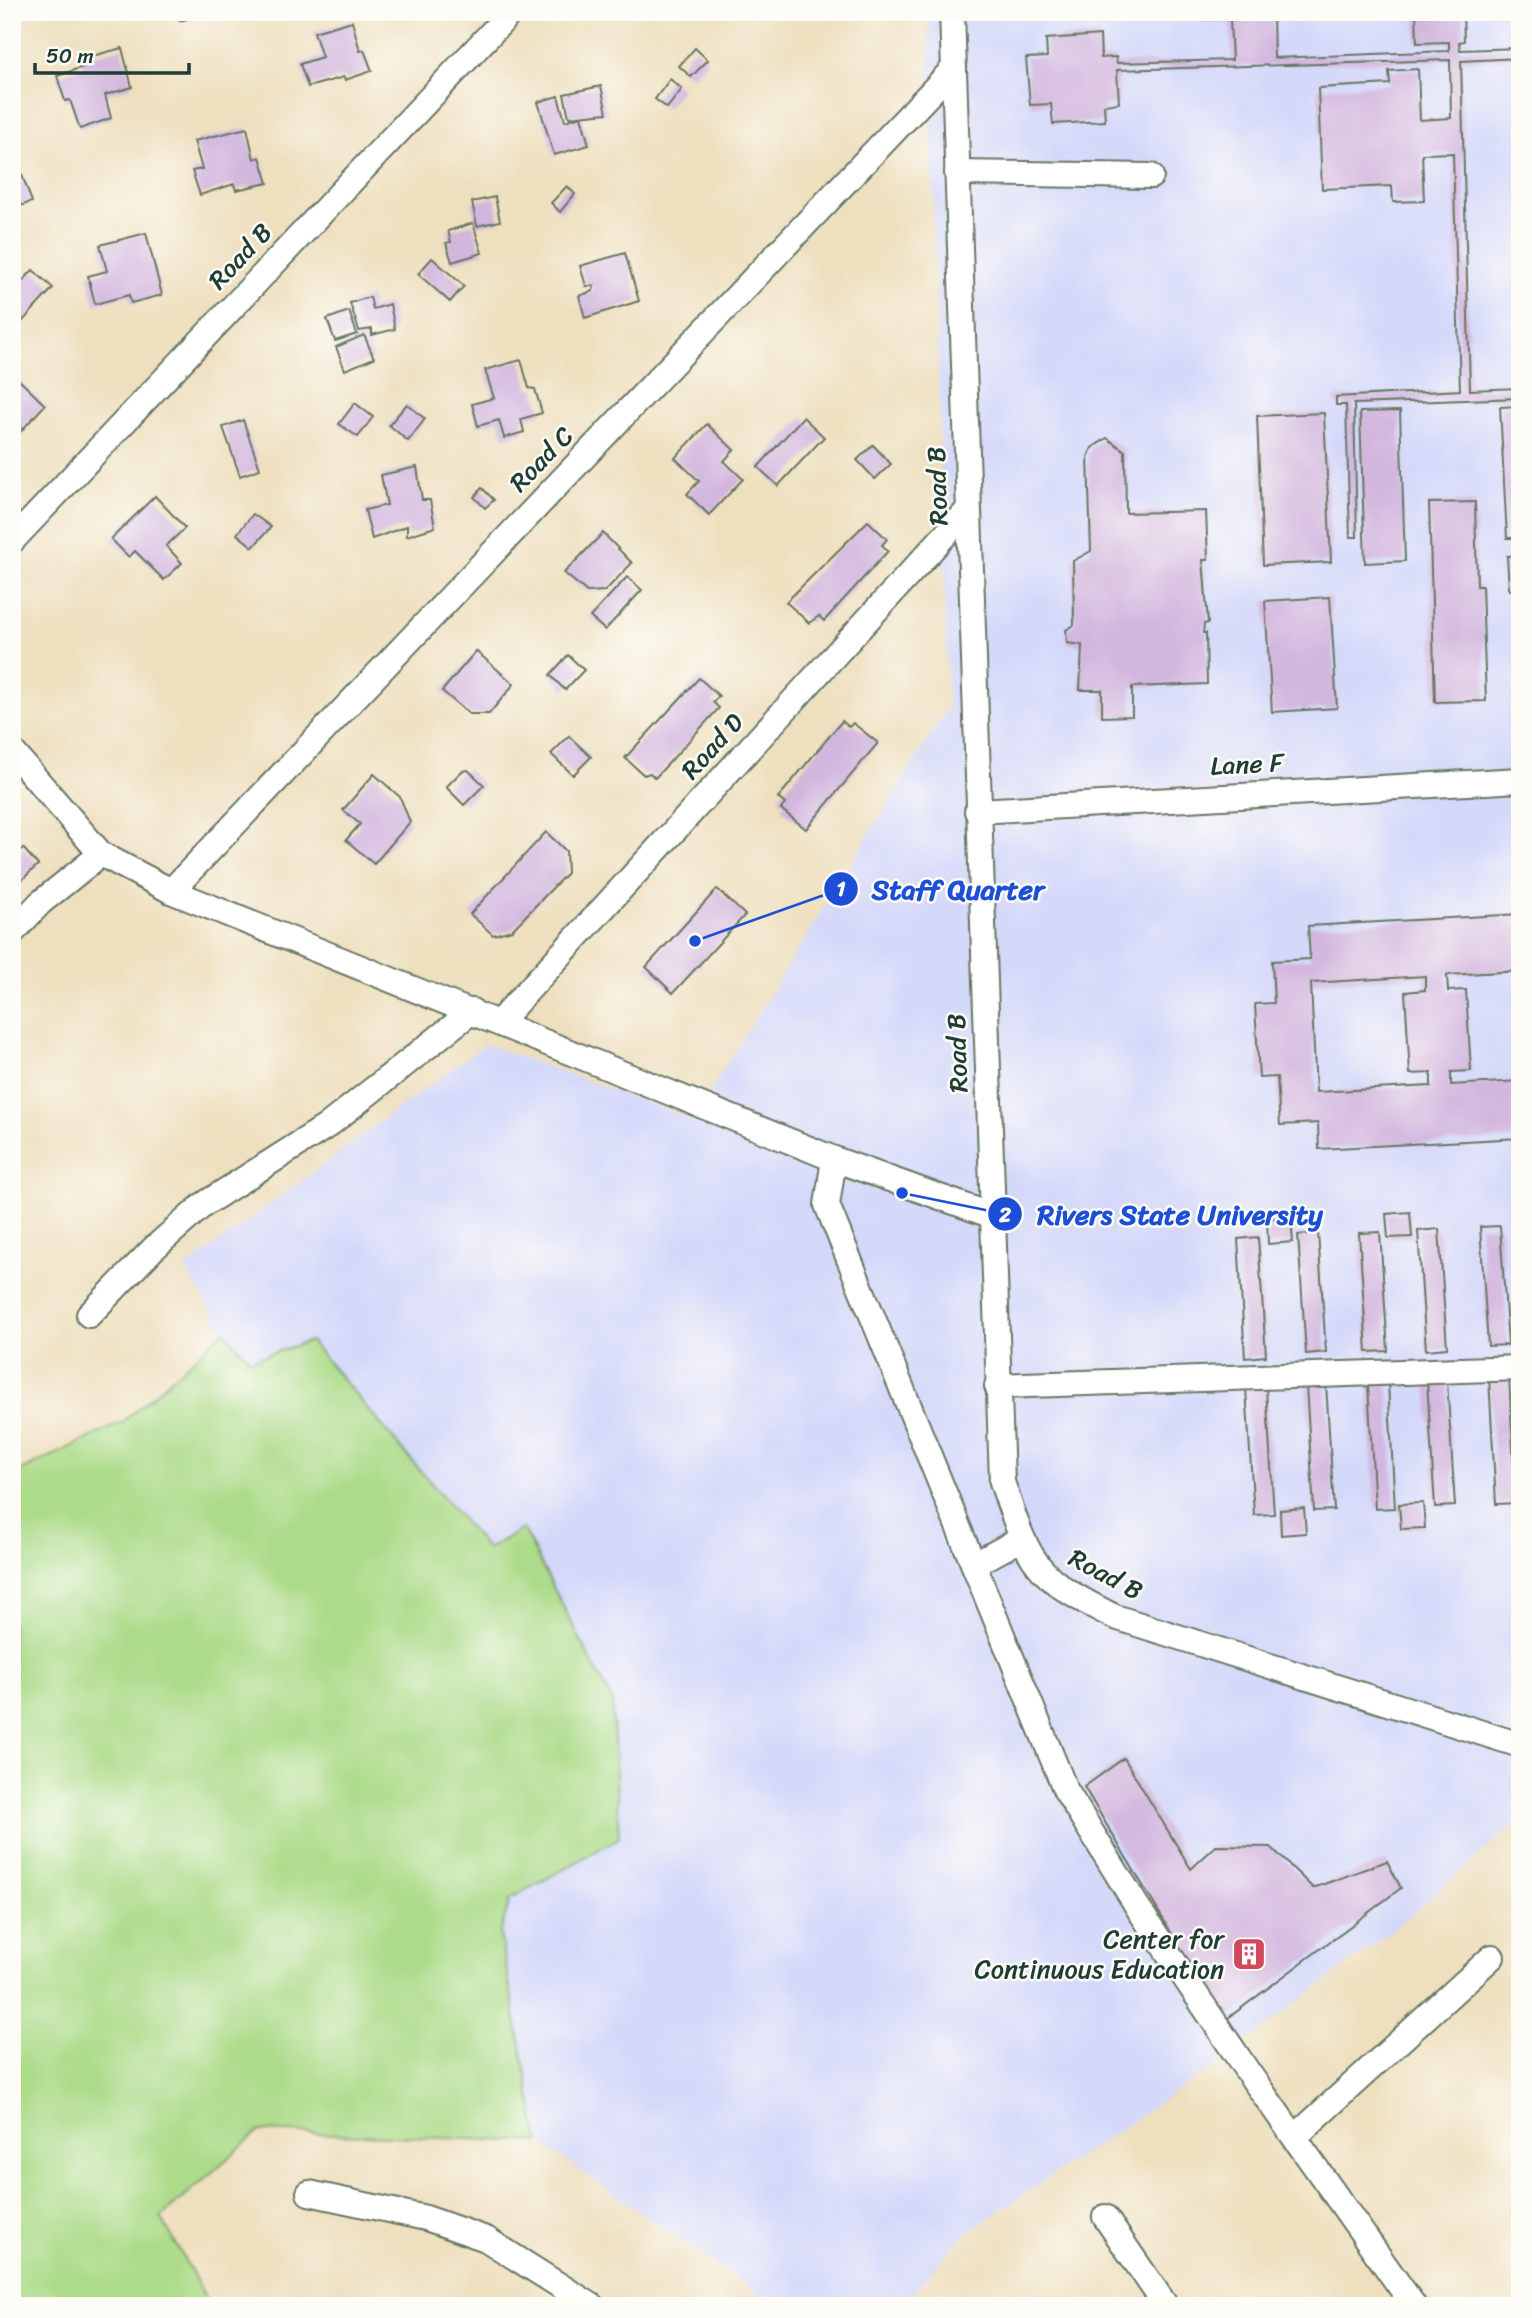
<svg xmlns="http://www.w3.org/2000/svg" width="1532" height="2318" font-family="Sriracha,sans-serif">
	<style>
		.built { fill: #d4d8f9 }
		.green { fill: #acdb89; stroke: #668c5e; stroke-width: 2 }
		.building { fill: #d2b6de; fill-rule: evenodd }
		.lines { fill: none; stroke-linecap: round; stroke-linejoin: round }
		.minor-casing { stroke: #677664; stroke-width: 28 }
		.minor { stroke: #fff; stroke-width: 24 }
		.labels { text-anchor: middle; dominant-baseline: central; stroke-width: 5; stroke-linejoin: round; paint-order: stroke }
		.street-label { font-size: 26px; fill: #1f3d34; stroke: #fdfcf7 }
		.poi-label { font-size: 26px; fill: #1f3d34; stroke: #fdfcf7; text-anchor: end }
		.leader { fill: none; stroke: #1d4ed8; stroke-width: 2.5 }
		.callout-dot { fill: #1d4ed8; stroke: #fdfcf7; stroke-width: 2.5 }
		.mark-label { font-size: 21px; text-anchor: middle; font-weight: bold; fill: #fff }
		.callout-label { font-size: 28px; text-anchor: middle; font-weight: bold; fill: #1d4ed8; stroke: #fdfcf7; stroke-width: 5; stroke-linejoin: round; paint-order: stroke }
	</style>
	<rect width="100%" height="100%" fill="#fdfcf7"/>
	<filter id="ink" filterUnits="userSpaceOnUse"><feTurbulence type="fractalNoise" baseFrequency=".0143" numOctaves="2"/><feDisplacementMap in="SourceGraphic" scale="14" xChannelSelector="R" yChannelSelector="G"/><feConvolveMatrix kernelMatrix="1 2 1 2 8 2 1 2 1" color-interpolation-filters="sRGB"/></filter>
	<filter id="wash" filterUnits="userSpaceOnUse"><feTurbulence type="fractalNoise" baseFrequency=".00686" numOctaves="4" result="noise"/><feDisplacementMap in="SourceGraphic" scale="28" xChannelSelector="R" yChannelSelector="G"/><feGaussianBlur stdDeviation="1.57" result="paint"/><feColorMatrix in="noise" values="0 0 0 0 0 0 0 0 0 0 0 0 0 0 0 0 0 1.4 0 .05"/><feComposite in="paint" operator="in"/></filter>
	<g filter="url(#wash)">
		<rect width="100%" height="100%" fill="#eedfbe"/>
		<polygon class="built" points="928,12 1520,12 1520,1820 1394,1929 1217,2064 965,2234 900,2306 776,2306 539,2142 500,1934 510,1899 619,1838 612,1701 522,1529 487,1550 311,1341 249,1361 224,1331 185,1268 485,1044 693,1119 948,707"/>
		<polygon class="green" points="224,1331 250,1360 310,1341 487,1549 523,1529 612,1701 619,1838 510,1899 500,1934 539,2142 259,2131 161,2217 208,2302 206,2306 12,2306 12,1475 123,1422"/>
		<g id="blocks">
			<g class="building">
				<polygon points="178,12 206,12 206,13 180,21"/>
				<polygon points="1196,12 1273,12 1274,58 1449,51 1449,42 1417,43 1416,12 1463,12 1464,41 1459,42 1460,50 1520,48 1520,58 1461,61 1470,390 1520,388 1520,398 1354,404 1357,537 1350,537 1346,405 1336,405 1336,397 1460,390 1453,153 1422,154 1424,201 1393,202 1392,186 1322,189 1318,88 1390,84 1389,71 1418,69 1420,120 1451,118 1450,60 1117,70 1119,103 1104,105 1105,121 1053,124 1051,104 1030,105 1026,58 1047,57 1046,39 1100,35 1101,58 1116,57 1117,63 1232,60 1230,19 1196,20"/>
				<polygon points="352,21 360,51 364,50 372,71 345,80 344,77 308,87 300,64 322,57 314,32"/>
				<polygon points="122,48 132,87 105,95 111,118 80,129 70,100 65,101 57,76 83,67 81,59"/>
				<polygon points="695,48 708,60 691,77 679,66"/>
				<polygon points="670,79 682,89 667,108 655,99"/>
				<polygon points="601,86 607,113 569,117 564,94"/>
				<polygon points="558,96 565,121 581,116 589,145 554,155 538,102"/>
				<polygon points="247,128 254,159 260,157 268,183 236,190 234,184 200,195 192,171 202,169 194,141"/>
				<polygon points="16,159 32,202 17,207 12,200 12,160"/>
				<polygon points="567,186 575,194 560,212 551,203"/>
				<polygon points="495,197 500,221 477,226 472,202"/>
				<polygon points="473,223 482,253 452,262 446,243 451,242 448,231"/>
				<polygon points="146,233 162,295 131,303 129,295 95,304 88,276 107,271 100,245"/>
				<polygon points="625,253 639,301 585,318 579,296 593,291 594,286 586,286 580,266"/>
				<polygon points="432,258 464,286 450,302 418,274"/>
				<polygon points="33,270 53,288 12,333 12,292"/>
				<polygon points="370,297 373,309 390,304 395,329 372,335 372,329 359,331 350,303"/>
				<polygon points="349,311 357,334 335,341 327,319"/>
				<polygon points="364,335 374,358 345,370 336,347"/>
				<polygon points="521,360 529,388 535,389 542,413 521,419 524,432 504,438 499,420 478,426 472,404 494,398 485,370"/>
				<polygon points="15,376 45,405 12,441 12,379"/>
				<polygon points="355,403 373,417 358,437 339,424"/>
				<polygon points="407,404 425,419 408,441 389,425"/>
				<polygon points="1520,406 1520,538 1507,538 1500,407"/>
				<polygon points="1400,411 1405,561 1365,563 1360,412"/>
				<polygon points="1324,413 1331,562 1263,565 1257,416"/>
				<polygon points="803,417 824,437 778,486 758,467"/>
				<polygon points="243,420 260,469 240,476 223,427"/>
				<polygon points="707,424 734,450 724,461 743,479 709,515 687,494 699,481 675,458"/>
				<polygon points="1107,438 1125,451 1126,513 1206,511 1208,560 1203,560 1208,623 1204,624 1203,633 1206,633 1207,684 1132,687 1132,716 1102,717 1102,690 1080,690 1082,645 1067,643 1066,630 1074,625 1073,561 1091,551 1088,457 1092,448"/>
				<polygon points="873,445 891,464 875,479 857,460"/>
				<polygon points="417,467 422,500 430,500 435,527 407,536 407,526 372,539 365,510 387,505 381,475"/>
				<polygon points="482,488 494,500 485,508 474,497"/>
				<polygon points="155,496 185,528 166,546 182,563 164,580 135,551 129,557 111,539"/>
				<polygon points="1475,502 1477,586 1482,586 1486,701 1435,702 1429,503"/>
				<polygon points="253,514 271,527 253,547 237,534"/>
				<polygon points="868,521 887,539 882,545 888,551 824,621 819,616 809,623 786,602"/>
				<polygon points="603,533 632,563 605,591 587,592 564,573"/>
				<polygon points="1520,555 1520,589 1509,590 1507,556"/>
				<polygon points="627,577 642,590 605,630 590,617"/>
				<polygon points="1330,597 1337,708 1272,712 1265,601"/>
				<polygon points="476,651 514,684 489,714 469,714 442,691"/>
				<polygon points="568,655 584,670 565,690 550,675"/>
				<polygon points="699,678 719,696 713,702 719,708 655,778 650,773 644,775 625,758"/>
				<polygon points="842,721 849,727 853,723 878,743 806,829 781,809 785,804 778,798"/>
				<polygon points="569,736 591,757 573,775 551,754"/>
				<polygon points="468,770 484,785 464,805 446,787 462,771"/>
				<polygon points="374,774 400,797 410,822 374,864 346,840 360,824 343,810"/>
				<polygon points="546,832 566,851 567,873 512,930 493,935 470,914"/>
				<polygon points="23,848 38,865 12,889 12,858"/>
				<polygon points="717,889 745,915 673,993 646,967"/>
				<path d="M1520,914V971L1447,975L1448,991L1466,990L1471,1071L1451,1072V1085L1520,1081V1138L1319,1149L1318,1123L1280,1125L1277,1077L1259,1078L1255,1004L1274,1003L1272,961L1310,959L1308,926ZM1425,976V990L1405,992L1410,1074L1431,1073V1086L1316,1092L1311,983Z"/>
				<polygon points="1520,1207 1520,1232 1512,1232 1511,1208"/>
				<polygon points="1410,1212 1412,1237 1388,1238 1386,1214"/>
				<polygon points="1291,1217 1293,1242 1268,1244 1267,1219"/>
				<polygon points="1500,1226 1508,1345 1488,1346 1480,1227"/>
				<polygon points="1439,1229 1447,1348 1426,1350 1418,1231"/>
				<polygon points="1380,1232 1388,1351 1367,1352 1359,1233"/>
				<polygon points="1318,1233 1326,1352 1306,1354 1298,1235"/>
				<polygon points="1258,1237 1266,1356 1245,1358 1238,1239"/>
				<polygon points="1509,1377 1516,1503 1496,1504 1489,1378"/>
				<polygon points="1447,1380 1455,1506 1435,1507 1427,1381"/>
				<polygon points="1388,1383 1395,1508 1375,1509 1368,1384"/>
				<polygon points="1326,1384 1334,1510 1314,1511 1306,1385"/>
				<polygon points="1266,1388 1274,1514 1254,1515 1246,1389"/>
				<polygon points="1423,1503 1425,1528 1401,1529 1399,1504"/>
				<polygon points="1304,1508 1306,1533 1281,1535 1280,1510"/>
				<polygon points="1124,1758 1191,1869 1216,1846 1271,1847 1313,1888 1387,1861 1401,1888 1224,2021 1084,1787"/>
			</g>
		</g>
	</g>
	<g filter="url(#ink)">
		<use href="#blocks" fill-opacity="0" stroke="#677664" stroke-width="2"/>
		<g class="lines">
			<g class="minor-casing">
				<g id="minor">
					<path d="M952,12L1002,1482C1030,1565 1034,1577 1115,1617L1520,1745"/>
					<polyline points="957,173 1151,176"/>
					<polyline points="12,541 511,12"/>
					<polyline points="12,751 101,854 171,891 834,1159 990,1215"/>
					<polyline points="977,811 1520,780"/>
					<polyline points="171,891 954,68"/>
					<polyline points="12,933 40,903 101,854"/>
					<polyline points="499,1022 968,510"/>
					<polyline points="834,1159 827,1205 1065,1789 1140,1911 1248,2072 1414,2306"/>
					<polyline points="89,1315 153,1249 203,1205 327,1126 472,1011"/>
					<polyline points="997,1386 1520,1368"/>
					<polyline points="975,1564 1021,1539"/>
					<polyline points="1295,2137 1492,1957"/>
					<polyline points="309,2193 426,2218 486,2239 592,2306"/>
					<polyline points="1105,2217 1166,2306"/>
				</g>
			</g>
			<use href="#minor" class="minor"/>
		</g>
	</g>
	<defs>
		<g id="building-square" transform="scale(1.75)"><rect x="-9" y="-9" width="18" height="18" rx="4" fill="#d1495b" stroke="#fdfcf7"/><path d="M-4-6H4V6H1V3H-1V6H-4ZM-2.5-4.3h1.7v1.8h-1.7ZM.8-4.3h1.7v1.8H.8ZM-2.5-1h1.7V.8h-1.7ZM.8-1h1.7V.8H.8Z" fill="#fff"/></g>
	</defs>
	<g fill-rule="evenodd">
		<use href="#building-square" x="1249" y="1954"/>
	</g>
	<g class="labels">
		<g class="street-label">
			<text transform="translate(240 256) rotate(-47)">Road B</text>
			<text transform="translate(541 459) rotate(-46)">Road C</text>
			<text transform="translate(937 486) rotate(-92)">Road B</text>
			<text transform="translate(712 746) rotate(-48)">Road D</text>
			<text transform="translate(1247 764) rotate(-3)">Lane F</text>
			<text transform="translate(957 1053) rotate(-92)">Road B</text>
			<text transform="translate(1106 1574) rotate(28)">Road B</text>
		</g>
		<g class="poi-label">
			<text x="1224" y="1939">Center for<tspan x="1224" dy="30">Continuous Education</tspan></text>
		</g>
	</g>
	<path class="leader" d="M695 941L841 889M902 1193L1005 1214"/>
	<g class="callout-dot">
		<circle cx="695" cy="941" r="7"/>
		<circle cx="902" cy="1193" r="7"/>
		<circle cx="841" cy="889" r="18"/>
		<circle cx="1005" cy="1214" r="18"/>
	</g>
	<g class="mark-label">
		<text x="841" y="896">1</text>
		<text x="1005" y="1222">2</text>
	</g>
	<g class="callout-label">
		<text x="958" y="899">Staff Quarter</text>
		<text x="1180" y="1224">Rivers State University</text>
	</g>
	<rect width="1532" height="2318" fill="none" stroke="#fdfcf7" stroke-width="42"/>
	<path d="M35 63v10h154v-10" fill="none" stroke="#1f3d34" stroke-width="3.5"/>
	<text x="46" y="63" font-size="21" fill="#1f3d34" stroke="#fdfcf7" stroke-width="5" paint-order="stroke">50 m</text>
</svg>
